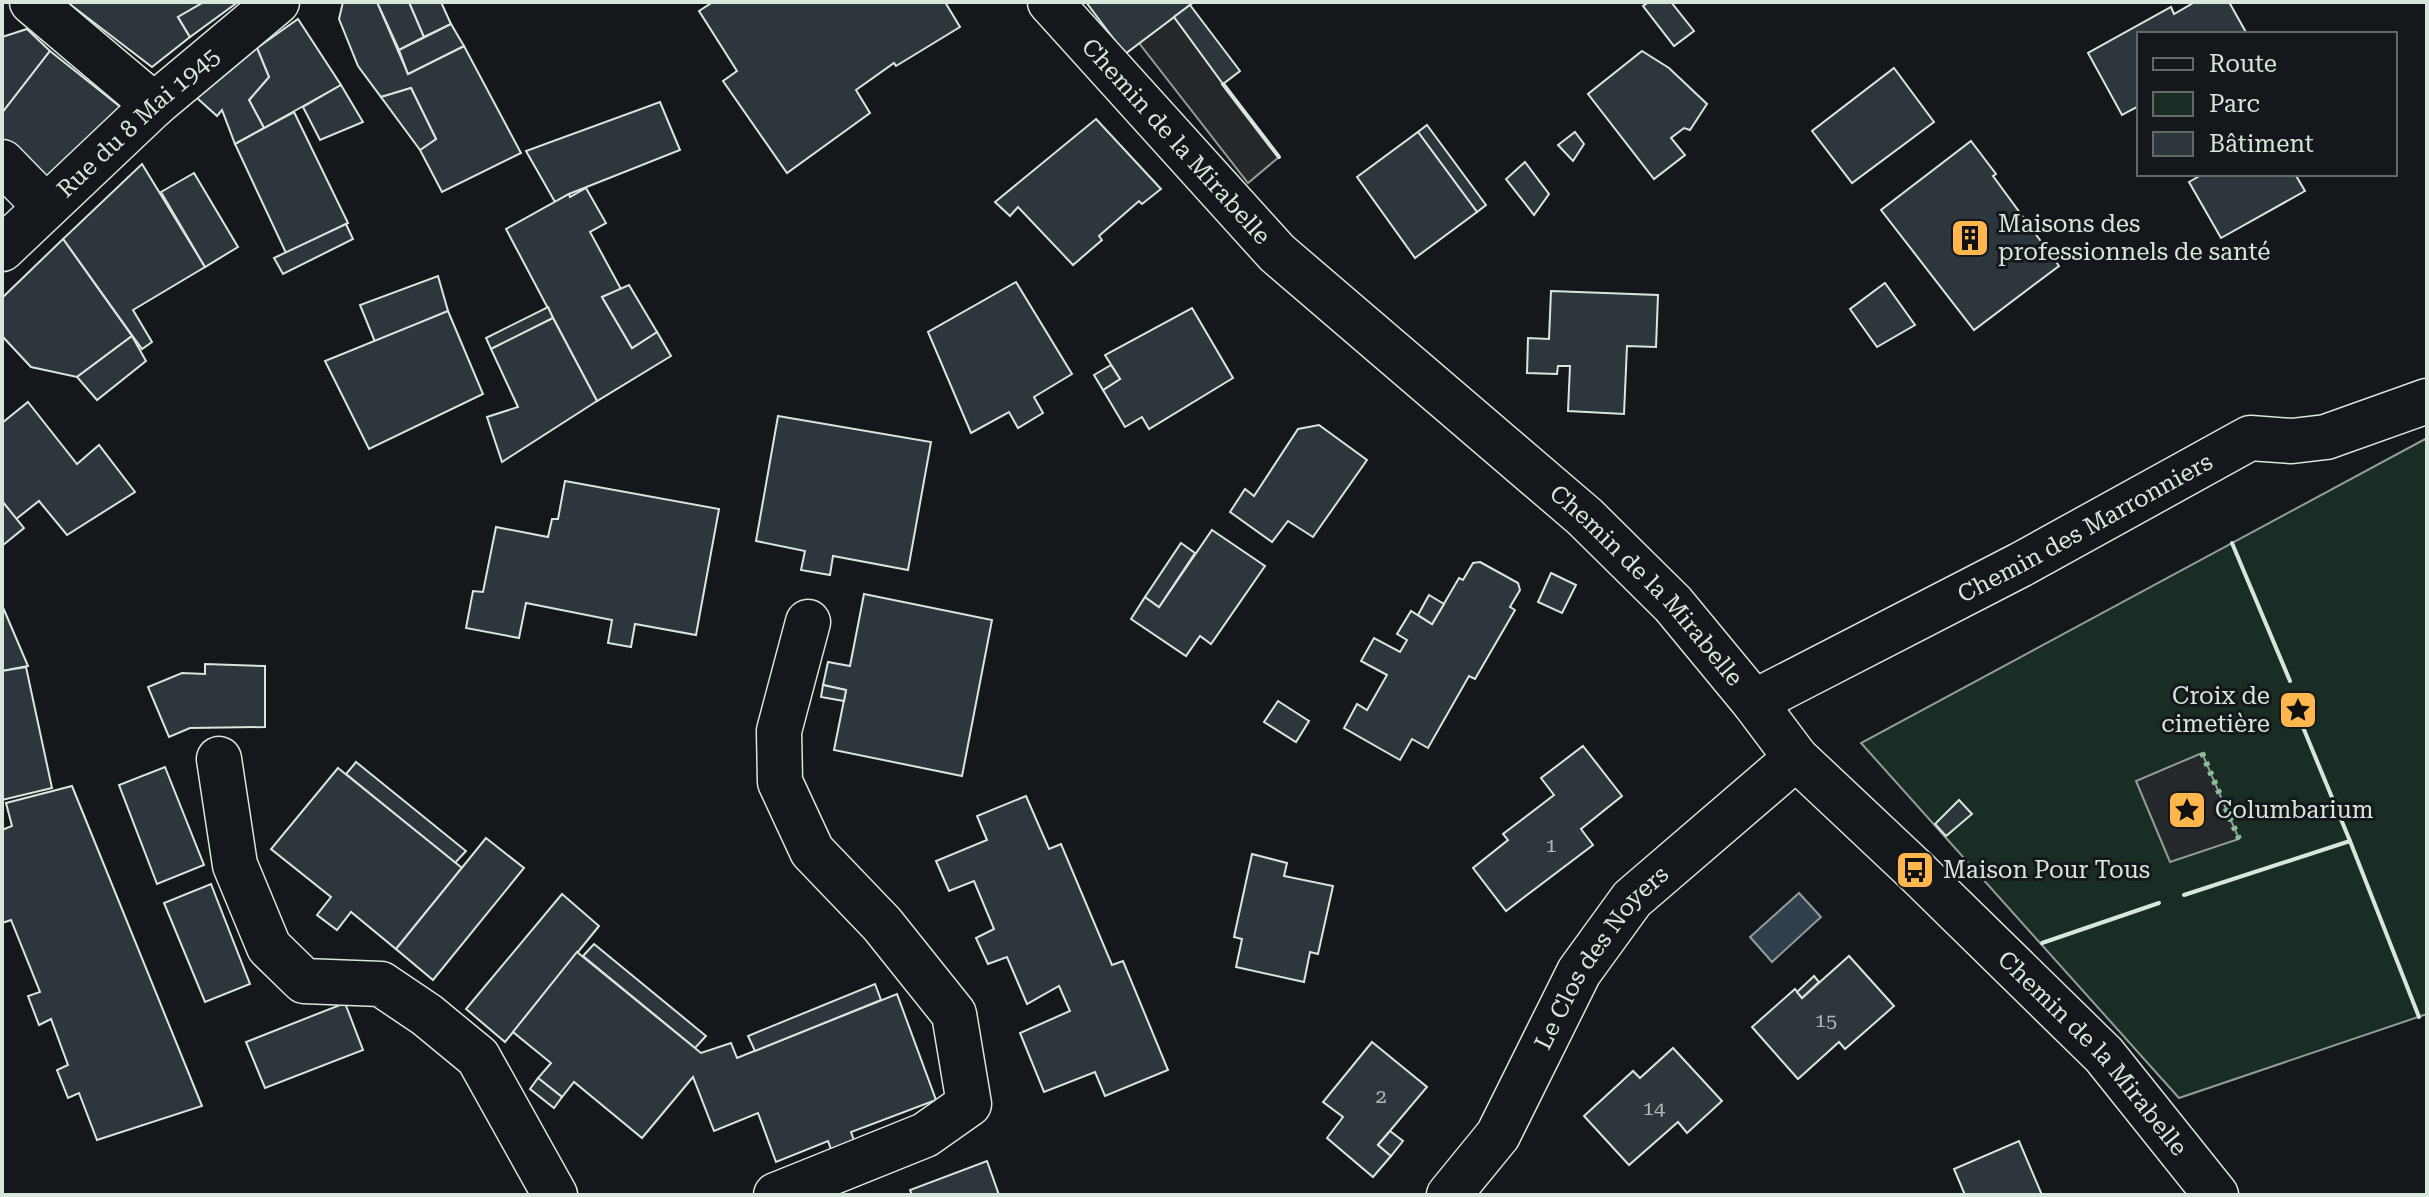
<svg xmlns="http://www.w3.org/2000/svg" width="2429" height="1197" font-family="'Roboto Serif',serif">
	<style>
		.green { fill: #1a2d24; stroke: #939e99; stroke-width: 2 }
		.parking { fill: #24282b; stroke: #939e99; stroke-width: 2 }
		.water { fill: #2f3f4d; stroke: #939e99; stroke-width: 2 }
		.building { fill: #2c363c; stroke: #d8e6dc; stroke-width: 2 }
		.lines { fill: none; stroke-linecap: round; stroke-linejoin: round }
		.street-casing { stroke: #d8e6dc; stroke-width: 47 }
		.street { stroke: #14181c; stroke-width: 44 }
		.hedge { stroke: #8ac095; stroke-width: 6; stroke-dasharray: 4 6; stroke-linecap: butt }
		.wall { stroke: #d8e6dc; stroke-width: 4 }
		.labels { text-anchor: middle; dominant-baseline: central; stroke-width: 6; stroke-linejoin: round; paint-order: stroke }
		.number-label { font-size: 20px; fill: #adbab4 }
		.street-label { font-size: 24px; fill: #d8e6dc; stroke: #14181c }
		.poi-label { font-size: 24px; fill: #d8e6dc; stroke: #14181c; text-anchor: start }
	</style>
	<rect width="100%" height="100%" fill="#14181c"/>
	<polygon class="green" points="2427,438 2427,1014 2179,1098 1861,743"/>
	<g class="parking">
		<polygon points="1174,17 1279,157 1248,183 1139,43"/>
		<polygon points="2202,753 2239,839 2170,862 2136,781"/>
	</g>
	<polygon class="water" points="1799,893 1821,917 1772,962 1750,937"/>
	<g class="building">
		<polygon points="67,2 204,2 178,17 190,37 152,67"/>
		<polygon points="204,2 238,2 190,37 178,17"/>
		<polygon points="343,2 377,2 408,74 464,46 521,153 442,192 420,150 436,139 411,88 381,97 358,66 339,19"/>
		<polygon points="377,2 409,2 424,37 399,50"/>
		<polygon points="409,2 441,2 451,24 424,37"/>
		<polygon points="713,2 945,2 960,27 896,66 894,63 856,90 870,113 787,173 723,81 737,71 699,11"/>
		<polygon points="1086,2 1194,2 1125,54"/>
		<polygon points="1649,2 1671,2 1694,31 1674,46 1643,6"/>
		<polygon points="2195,2 2229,2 2247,34 2139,34 2139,106 2122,115 2088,53 2171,7 2174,14"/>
		<polygon points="1190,5 1240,71 1223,84 1174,17"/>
		<polygon points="298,19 341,85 264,128 249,100 269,77 257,48"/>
		<polygon points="451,24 464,46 408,74 399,50"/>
		<polygon points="27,29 50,51 2,113 2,37"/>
		<polygon points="257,48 269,77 249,100 264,128 235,144 222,110 217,116 197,98"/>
		<polygon points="50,51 123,109 48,187 2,143 2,113"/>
		<polygon points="1642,51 1669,68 1707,104 1690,130 1684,128 1671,138 1685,155 1654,179 1588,94"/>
		<polygon points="1894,68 1934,122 1852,183 1812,131"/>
		<polygon points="341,85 363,122 320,140 303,107"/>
		<polygon points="411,88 436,139 420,150 381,97"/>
		<polygon points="660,102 680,150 569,194 555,202 526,151"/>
		<polygon points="294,112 348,223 286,253 235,144"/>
		<polygon points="1096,119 1161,189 1142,204 1139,201 1099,236 1102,240 1073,265 1018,207 1010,216 995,202"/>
		<polygon points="1427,125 1486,205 1477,212 1418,132"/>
		<polygon points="1418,132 1477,212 1415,258 1357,177"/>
		<polygon points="1575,132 1584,144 1573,161 1558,145"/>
		<polygon points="1971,141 1996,174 1993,176 2059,266 1974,330 1881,210"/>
		<polygon points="1525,162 1549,194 1534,215 1506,179"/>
		<polygon points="142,164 205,267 133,310 152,342 142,349 63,239"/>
		<polygon points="194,173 238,247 205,267 161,192"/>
		<polygon points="2203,174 2295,174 2305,191 2221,238 2189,182"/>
		<polygon points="586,188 606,223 590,232 621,289 602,297 632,348 657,332 671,356 597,401 506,229 569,194 570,197"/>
		<polygon points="346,224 353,239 283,274 274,258"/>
		<polygon points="63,239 132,336 77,377 31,367 2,336 2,298"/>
		<polygon points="438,276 448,311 375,342 360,305"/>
		<polygon points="1016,282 1072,374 1034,397 1043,413 1018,428 1009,412 971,433 928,332"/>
		<polygon points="1885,283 1915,325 1877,347 1850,309"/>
		<polygon points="629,285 657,332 632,348 602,297"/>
		<polygon points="1551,291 1658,295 1656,347 1627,346 1624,414 1568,411 1570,366 1558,366 1557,374 1527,373 1528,338 1549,339"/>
		<polygon points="548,307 553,318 491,349 486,338"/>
		<polygon points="1192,308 1233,378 1149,429 1142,417 1125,427 1103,390 1120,379 1105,355"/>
		<polygon points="448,311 483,394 369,449 325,361"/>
		<polygon points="553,318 597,401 502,462 487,417 518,407 491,349"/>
		<polygon points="132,336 146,361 97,400 77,377"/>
		<polygon points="1111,365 1120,379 1103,390 1094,375"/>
		<polygon points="28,402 77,464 99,445 135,492 67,535 39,501 16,519 2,501 2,423"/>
		<polygon points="778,416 931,442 908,570 833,556 830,575 801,570 805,551 756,541"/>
		<polygon points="1319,425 1367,460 1313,537 1288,521 1272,542 1230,512 1245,489 1254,496 1298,429"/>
		<polygon points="565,481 719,509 696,635 635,624 631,647 608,643 612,620 526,603 519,638 466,628 473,591 483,592 496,527 548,537 552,519 558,519"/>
		<polygon points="2,501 24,528 2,546"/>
		<polygon points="1212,530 1265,566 1211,644 1200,636 1186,656 1131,619 1145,597 1159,607"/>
		<polygon points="1181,543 1195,553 1159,607 1145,597"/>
		<polygon points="1480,562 1518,583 1520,590 1510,607 1515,610 1475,679 1469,676 1428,748 1412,739 1400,760 1344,728 1357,704 1367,710 1387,675 1361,661 1374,638 1400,652 1407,640 1397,634 1411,611 1432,624 1459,578 1463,580 1473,563"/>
		<polygon points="1551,573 1576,585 1562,613 1538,602"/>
		<polygon points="864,594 992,620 962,776 834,750 846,690 823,685 828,662 850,666"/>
		<polygon points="1429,595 1444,604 1432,624 1418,615"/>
		<polygon points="2,605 28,666 2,671"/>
		<polygon points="205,664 265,666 265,727 190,728 169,737 148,687 182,673 205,674"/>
		<polygon points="26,667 52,788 2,800 2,671"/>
		<polygon points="823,685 846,690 844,701 821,697"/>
		<polygon points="1278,701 1309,721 1296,742 1264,722"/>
		<polygon points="1583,746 1622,796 1581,829 1593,845 1506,911 1473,868 1508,840 1503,834 1554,795 1541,778"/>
		<polygon points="356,762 466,851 455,863 346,774"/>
		<polygon points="165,767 204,865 157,884 119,785"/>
		<polygon points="338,768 462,868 396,949 351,912 337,930 317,915 331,897 271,849"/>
		<polygon points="72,786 202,1106 97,1140 79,1093 68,1098 57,1070 68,1065 51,1019 39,1025 28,996 40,992 11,920 2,923 2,830 12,826 6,803"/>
		<polygon points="1026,796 1049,849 1061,844 1112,965 1123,961 1168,1070 1105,1096 1095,1072 1044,1092 1020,1033 1070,1011 1059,986 1027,1004 1007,957 988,964 976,938 994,929 974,881 949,891 936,861 987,840 977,816"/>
		<polygon points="1959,800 1972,814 1946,836 1935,824"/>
		<polygon points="486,838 524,868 433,980 396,949"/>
		<polygon points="1252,854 1287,863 1284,876 1333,886 1318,954 1310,952 1304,982 1236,967 1242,939 1234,937"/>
		<polygon points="211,884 250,984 205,1002 164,903"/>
		<polygon points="562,894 599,926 505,1042 466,1009"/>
		<polygon points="594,944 706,1036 695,1048 583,956"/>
		<polygon points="577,952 701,1053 731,1043 737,1058 897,994 936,1100 851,1132 859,1154 836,1163 828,1141 776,1162 758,1113 714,1131 693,1077 642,1138 574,1082 562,1097 538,1078 551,1063 513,1032"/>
		<polygon points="1849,956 1894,1006 1845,1049 1839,1042 1798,1079 1752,1027 1795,989 1802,998"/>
		<polygon points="1814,976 1819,982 1802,998 1797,992"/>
		<polygon points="875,984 881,1000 755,1051 748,1036"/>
		<polygon points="345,1003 363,1050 265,1088 246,1042"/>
		<polygon points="1372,1042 1427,1087 1378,1145 1391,1156 1373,1177 1327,1138 1343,1117 1323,1102"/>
		<polygon points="1673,1048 1722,1101 1687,1133 1678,1122 1629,1165 1584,1116 1633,1071 1640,1078"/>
		<polygon points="538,1078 562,1097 554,1108 530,1089"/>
		<polygon points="1390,1131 1403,1141 1391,1156 1378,1145"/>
		<polygon points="2019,1141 2042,1195 1965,1195 1954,1169"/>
		<polygon points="987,1161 999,1195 912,1195 910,1190"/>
	</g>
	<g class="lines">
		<g class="street-casing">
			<g id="street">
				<polyline points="32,2 154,105"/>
				<path id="s1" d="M1050,2L1277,253L1585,517L1673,604L1754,702L1796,758L1915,870L2104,1055L2216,1195"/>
				<polyline points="2,162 46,207"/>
				<path id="s2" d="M2,249L154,105L277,2"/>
				<path id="s3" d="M1754,702L2020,565L2250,438L2292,441L2326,437L2427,401"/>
				<polyline points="219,759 235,865 269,947 304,981 381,984 427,1015 478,1057 555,1195"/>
				<polyline points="776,1195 925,1135 969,1104 954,1014 882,924 812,851 780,782 779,731 808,622"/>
				<path id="s4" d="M1449,1195L1498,1135L1579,972L1632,899L1796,758"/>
			</g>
		</g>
		<use href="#street" class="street"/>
		<polyline class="hedge" points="2202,753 2239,839"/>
		<g class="wall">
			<polyline points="1223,84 1279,157"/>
			<polyline points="2232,543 2290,681"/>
			<polyline points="2300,720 2350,841 2419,1017"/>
			<polyline points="2184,895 2350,841"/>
			<polyline points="2042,943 2159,903"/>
		</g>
	</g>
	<defs>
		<g id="building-square" transform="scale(2)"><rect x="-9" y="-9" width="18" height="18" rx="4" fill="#ffb74d" stroke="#14181c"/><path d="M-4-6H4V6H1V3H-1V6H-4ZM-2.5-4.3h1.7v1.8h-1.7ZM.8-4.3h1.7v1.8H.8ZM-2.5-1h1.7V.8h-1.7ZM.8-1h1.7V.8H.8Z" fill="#111"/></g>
		<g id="sight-square" transform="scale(2)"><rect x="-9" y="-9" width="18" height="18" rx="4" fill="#ffb74d" stroke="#14181c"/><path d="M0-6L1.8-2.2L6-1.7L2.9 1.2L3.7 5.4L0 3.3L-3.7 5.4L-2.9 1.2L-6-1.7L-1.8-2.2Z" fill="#111"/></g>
		<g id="bus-square" transform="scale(2)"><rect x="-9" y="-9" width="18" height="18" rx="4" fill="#ffb74d" stroke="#14181c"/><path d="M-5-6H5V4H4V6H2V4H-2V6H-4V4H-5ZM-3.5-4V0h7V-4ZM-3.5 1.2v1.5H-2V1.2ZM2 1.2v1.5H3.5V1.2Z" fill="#111"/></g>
	</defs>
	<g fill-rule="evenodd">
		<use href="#building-square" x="1970" y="238"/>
		<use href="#sight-square" x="2298" y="710"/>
		<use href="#sight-square" x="2187" y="810"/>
		<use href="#bus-square" x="1915" y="870"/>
	</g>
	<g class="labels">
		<g class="number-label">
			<text x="1551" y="845">1</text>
			<text x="1826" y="1020">15</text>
			<text x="1381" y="1096">2</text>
			<text x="1654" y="1108">14</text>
		</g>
		<g class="street-label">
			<text stroke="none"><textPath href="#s2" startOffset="186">Rue du 8 Mai 1945</textPath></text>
			<text stroke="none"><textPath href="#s1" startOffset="188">Chemin de la Mirabelle</textPath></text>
			<text stroke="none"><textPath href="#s3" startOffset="374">Chemin des Marronniers</textPath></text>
			<text stroke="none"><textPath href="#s1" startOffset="836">Chemin de la Mirabelle</textPath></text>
			<text stroke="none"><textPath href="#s4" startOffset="284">Le Clos des Noyers</textPath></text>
			<text stroke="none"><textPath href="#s1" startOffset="1484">Chemin de la Mirabelle</textPath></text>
		</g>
		<g class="poi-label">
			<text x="1998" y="224">Maisons des<tspan x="1998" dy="28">professionnels de santé</tspan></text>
			<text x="2270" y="696" text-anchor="end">Croix de<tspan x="2270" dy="28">cimetière</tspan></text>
			<text x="2215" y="810">Columbarium</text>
			<text x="1943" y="870">Maison Pour Tous</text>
		</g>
	</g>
	<rect width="2429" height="1197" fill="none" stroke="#d8e6dc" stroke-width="8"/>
	<rect x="2137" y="32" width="260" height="144" fill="#14181c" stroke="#626a69" stroke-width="2"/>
	<rect x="2153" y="58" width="40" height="12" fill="#14181c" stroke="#626a69" stroke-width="2"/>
	<text x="2209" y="72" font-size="24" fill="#d8e6dc">Route</text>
	<rect x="2153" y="92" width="40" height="24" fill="#1a2d24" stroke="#626a69" stroke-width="2"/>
	<text x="2209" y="112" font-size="24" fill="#d8e6dc">Parc</text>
	<rect x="2153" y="132" width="40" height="24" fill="#2c363c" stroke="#626a69" stroke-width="2"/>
	<text x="2209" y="152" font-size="24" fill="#d8e6dc">Bâtiment</text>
</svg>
